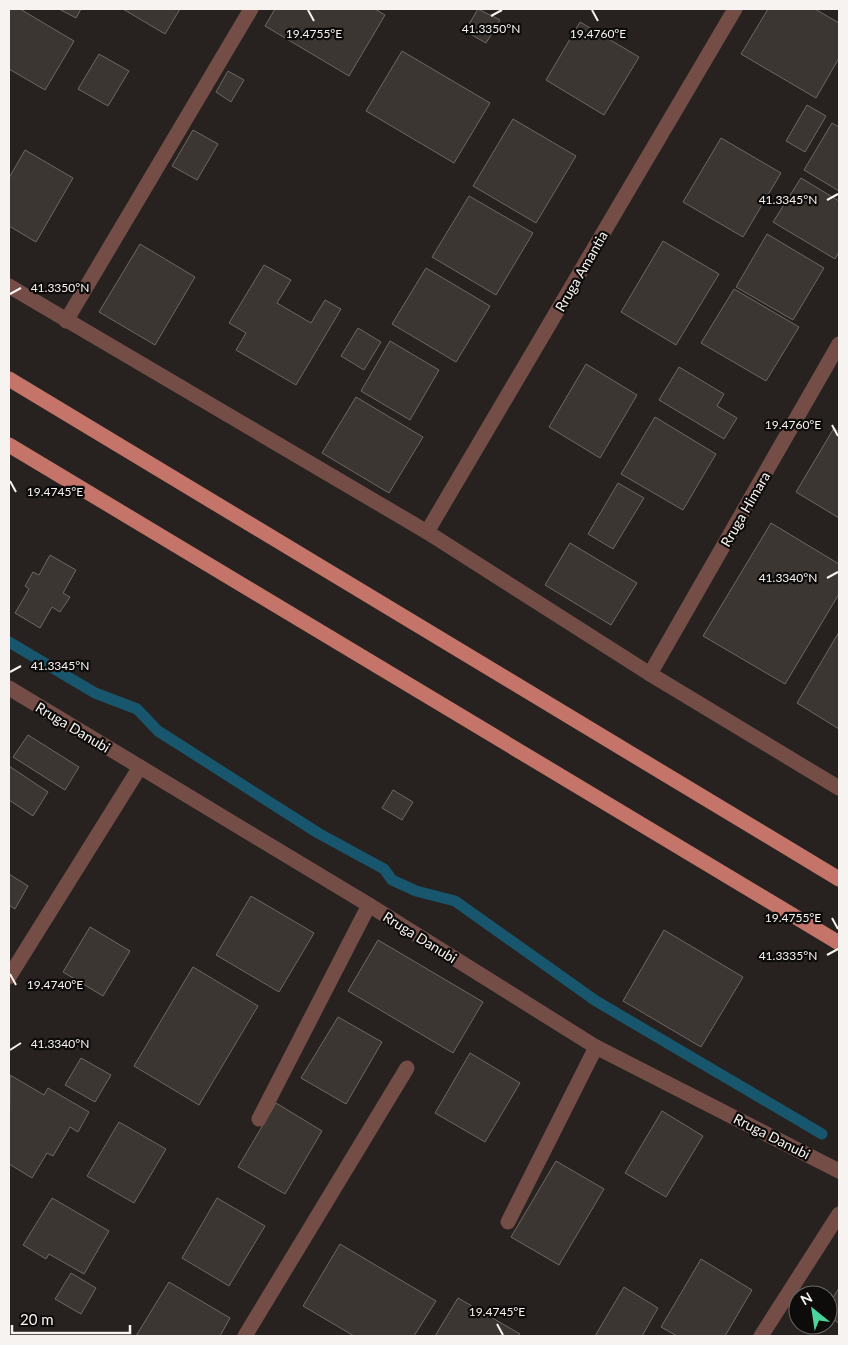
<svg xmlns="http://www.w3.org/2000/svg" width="848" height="1345" font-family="Lato,sans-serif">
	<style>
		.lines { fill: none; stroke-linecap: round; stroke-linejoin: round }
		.stream { stroke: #17566d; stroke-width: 11 }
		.building { fill: #3b3632; stroke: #6d6863 }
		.minor { stroke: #744d47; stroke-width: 15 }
		.major { stroke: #c47469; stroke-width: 15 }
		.ticks { fill: none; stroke: #f7f3f1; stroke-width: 2 }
		.labels { text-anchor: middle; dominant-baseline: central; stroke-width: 4.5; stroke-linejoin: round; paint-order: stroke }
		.street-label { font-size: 14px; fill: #f7f3f1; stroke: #0e0c0b }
		.ticks-label { font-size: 12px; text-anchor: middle; fill: #f7f3f1; stroke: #0e0c0b; stroke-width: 4.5; stroke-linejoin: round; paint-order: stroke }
	</style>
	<rect width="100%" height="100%" fill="#27221f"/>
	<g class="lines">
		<polyline class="stream" points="9,642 95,693 137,709 158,731 318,833 384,869 392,880 416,891 455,901 596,1001 822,1134"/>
	</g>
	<g class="building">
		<polygon points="9,9 20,9 74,41 45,90 9,69"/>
		<polygon points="59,9 81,9 76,18"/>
		<polygon points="123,9 180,9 165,34"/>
		<polygon points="275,9 375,9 385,15 349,76 265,26"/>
		<polygon points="478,9 500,20 486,43 465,31"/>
		<polygon points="768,9 815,9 839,23 839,58 816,98 741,54"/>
		<polygon points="580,22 639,57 604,115 546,80"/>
		<polygon points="402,51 490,103 454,163 366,111"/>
		<polygon points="99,54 129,71 108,106 78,89"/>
		<polygon points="228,71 244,80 231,102 216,92"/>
		<polygon points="807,105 826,116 805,152 786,141"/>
		<polygon points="513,119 576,156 536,223 473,186"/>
		<polygon points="832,123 839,127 839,191 804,170"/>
		<polygon points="193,130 218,144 197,180 172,166"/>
		<polygon points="721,138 781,173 743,237 683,202"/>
		<polygon points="25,150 73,178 36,242 9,226 9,178"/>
		<polygon points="801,178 839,201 839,252 835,259 773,222"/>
		<polygon points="469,196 533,233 496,295 432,257"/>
		<polygon points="767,234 824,268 793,320 736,287"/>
		<polygon points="663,241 719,274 676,345 621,312"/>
		<polygon points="140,244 195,277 155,345 99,312"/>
		<polygon points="264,265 291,280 277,303 311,323 325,300 341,309 296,385 236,350 246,333 229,323"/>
		<polygon points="426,268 490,306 456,362 392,324"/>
		<polygon points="734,289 799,327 766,381 701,343"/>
		<polygon points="358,328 381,342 364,370 341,356"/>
		<polygon points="390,341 439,370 410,420 361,391"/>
		<polygon points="586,364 637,395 600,458 549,427"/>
		<polygon points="679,367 724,394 717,406 737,418 724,439 659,400"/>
		<polygon points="356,397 423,437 389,493 322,453"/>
		<polygon points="655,417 716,454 683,510 621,474"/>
		<polygon points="834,428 839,432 839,518 796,492"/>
		<polygon points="618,483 644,498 613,549 588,534"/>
		<polygon points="771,523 839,564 839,594 785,684 703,636"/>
		<polygon points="570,543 637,583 611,625 545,585"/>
		<polygon points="50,555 76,570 63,593 70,597 60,612 52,607 40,628 15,613 29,589 25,586 33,572 39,575"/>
		<polygon points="839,632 839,729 797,703"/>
		<polygon points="28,735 79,767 65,790 13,757"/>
		<polygon points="9,766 48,792 33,816 9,800"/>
		<polygon points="393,790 413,802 402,820 382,808"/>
		<polygon points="9,874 28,886 15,909 9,905"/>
		<polygon points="251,896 314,933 279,992 216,955"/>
		<polygon points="90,927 130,951 103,996 63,972"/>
		<polygon points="664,930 743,977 701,1047 623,1001"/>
		<polygon points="378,940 483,1002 453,1053 348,991"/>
		<polygon points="193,967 258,1006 199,1105 134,1066"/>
		<polygon points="338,1017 382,1042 346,1104 301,1078"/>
		<polygon points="470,1053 520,1083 485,1142 435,1113"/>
		<polygon points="81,1058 111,1075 95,1102 65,1085"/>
		<polygon points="10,1075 44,1095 48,1088 89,1112 78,1132 70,1127 53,1156 47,1153 32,1178 9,1164"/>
		<polygon points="276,1103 322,1131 285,1194 238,1167"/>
		<polygon points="662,1111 703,1136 666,1197 625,1173"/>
		<polygon points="119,1122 166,1149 134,1203 87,1176"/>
		<polygon points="556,1161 604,1189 559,1265 511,1237"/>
		<polygon points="52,1198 109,1231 84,1274 49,1254 46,1259 23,1245"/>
		<polygon points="217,1198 265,1226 229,1286 182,1258"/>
		<polygon points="340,1244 436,1301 414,1336 354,1336 303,1306"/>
		<polygon points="701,1259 752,1290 725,1336 677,1336 661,1327"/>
		<polygon points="71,1273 96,1288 81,1314 55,1299"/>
		<polygon points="169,1282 230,1318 220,1336 136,1336"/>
		<polygon points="624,1287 658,1308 642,1336 595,1336"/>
		<polygon points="839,1288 839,1323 828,1316 828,1306"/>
		<polygon points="458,1298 520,1334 518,1336 435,1336"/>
	</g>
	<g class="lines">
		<g class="minor">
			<polyline points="9,286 427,532 650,674 839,788"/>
			<polyline points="66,321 251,9"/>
			<polyline points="427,532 735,9"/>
			<polyline points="650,674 839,344"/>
			<polyline points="9,688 369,905 596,1047 839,1171"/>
			<polyline points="9,977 140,767"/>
			<polyline points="259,1119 369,905"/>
			<polyline points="508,1222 596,1047"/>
			<polyline points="245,1336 407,1068"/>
			<polyline points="761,1336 839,1214"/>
		</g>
		<g class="major">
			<polyline points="9,379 839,879"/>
			<polyline points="9,445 839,943"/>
		</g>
	</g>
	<path class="ticks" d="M308,10L314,21M592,10L598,21M491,16L502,10M827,200L838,194M10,294L21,288M832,425L838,436M10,481L16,492M827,578L838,572M10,672L21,666M832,918L838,929M827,955L838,949M10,974L16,985M10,1050L21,1043M497,1324L503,1335"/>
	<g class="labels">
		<g class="street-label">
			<text transform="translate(581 271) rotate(-60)">Rruga Amantia</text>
			<text transform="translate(745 509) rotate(-60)">Rruga Himara</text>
			<text transform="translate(73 727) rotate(31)">Rruga Danubi</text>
			<text transform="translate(420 937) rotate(32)">Rruga Danubi</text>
			<text transform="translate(772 1136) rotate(27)">Rruga Danubi</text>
		</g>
	</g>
	<g class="ticks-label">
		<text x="491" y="33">41.3350°N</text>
		<text x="314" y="38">19.4755°E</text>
		<text x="598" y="38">19.4760°E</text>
		<text x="788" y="204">41.3345°N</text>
		<text x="60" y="292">41.3350°N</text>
		<text x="793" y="429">19.4760°E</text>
		<text x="55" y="496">19.4745°E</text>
		<text x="788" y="582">41.3340°N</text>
		<text x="60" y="670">41.3345°N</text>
		<text x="793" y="922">19.4755°E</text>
		<text x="788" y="960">41.3335°N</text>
		<text x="55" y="989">19.4740°E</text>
		<text x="60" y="1048">41.3340°N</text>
		<text x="497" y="1316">19.4745°E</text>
	</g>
	<rect width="848" height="1345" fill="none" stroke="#f7f3f1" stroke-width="20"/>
	<g transform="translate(813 1310) rotate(330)"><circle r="24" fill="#0e0c0b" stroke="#6b6867"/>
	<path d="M0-4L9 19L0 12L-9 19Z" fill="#4bd49b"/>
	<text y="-8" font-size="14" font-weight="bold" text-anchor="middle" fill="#f7f3f1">N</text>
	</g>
	<path d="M12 1325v8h118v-8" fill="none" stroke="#f7f3f1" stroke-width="2.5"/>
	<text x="20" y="1325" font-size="15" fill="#f7f3f1" stroke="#0e0c0b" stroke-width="4" paint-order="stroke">20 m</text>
</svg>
